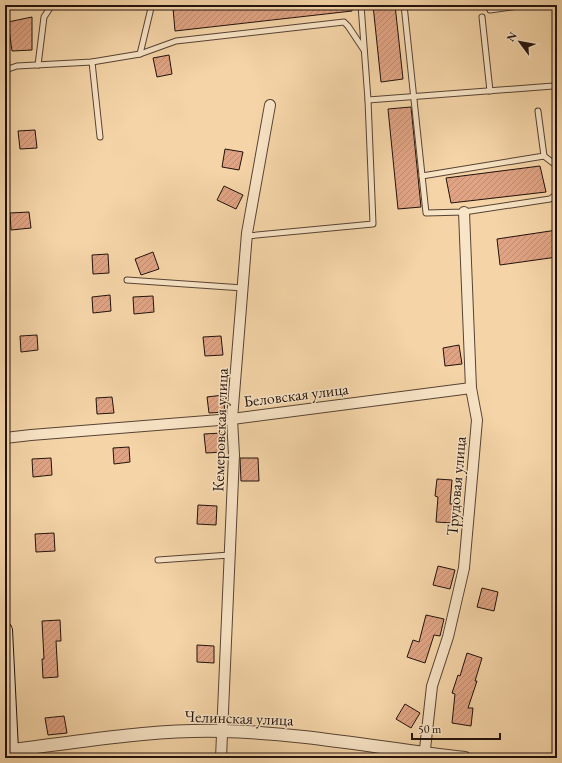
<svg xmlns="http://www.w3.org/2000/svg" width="562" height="763" font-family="'EB Garamond',serif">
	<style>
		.building { fill: url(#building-hatch); stroke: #22120c }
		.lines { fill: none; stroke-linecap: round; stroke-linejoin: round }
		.service-casing { stroke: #574333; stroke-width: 7 }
		.minor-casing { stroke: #574333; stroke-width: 12 }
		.tertiary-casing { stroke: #574333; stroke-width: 14 }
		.secondary-casing { stroke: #22120c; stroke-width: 16 }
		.service { stroke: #f8e4c6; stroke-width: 5 }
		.minor { stroke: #f8e4c6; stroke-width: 10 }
		.tertiary { stroke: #f8e4c6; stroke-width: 12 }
		.secondary { stroke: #f8e4c6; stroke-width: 14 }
		.labels { text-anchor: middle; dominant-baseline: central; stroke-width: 3; stroke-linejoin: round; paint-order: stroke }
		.street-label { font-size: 16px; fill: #22120c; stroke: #f8e4c6 }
	</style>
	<defs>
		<pattern id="building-hatch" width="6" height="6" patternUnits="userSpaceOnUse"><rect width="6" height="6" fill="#e0a484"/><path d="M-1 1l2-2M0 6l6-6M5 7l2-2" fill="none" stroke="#c08c71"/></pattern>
	</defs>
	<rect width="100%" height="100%" fill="#f5d5a8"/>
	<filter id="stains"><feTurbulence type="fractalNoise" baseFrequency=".005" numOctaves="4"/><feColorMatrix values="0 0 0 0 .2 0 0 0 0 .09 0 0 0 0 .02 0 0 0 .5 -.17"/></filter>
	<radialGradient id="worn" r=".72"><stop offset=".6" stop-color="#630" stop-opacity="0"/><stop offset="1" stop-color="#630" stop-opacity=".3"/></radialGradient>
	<g class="building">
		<polygon points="196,5 352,5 352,11 175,31 173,8"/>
		<polygon points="373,5 395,5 403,79 381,82"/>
		<polygon points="32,17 32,50 12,51 8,22"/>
		<polygon points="169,55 172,74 157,77 153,58"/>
		<polygon points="411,107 421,207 398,209 388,109"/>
		<polygon points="35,130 37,148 20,149 18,131"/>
		<polygon points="225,149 243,152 239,170 222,167"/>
		<polygon points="540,166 546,192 451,203 446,178"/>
		<polygon points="224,186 243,195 236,209 217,200"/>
		<polygon points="29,212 31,228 11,230 10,213"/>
		<polygon points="557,230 557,257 500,265 497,239"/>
		<polygon points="153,252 159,269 141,275 135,259"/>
		<polygon points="108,254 109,273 93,274 92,255"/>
		<polygon points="110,295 111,311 93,313 92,297"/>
		<polygon points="153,296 154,312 134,314 133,297"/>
		<polygon points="37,335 38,350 21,352 20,336"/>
		<polygon points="221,336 223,355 205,356 203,337"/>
		<polygon points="459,345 462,364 445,366 443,348"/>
		<polygon points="223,395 225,412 209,413 207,397"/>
		<polygon points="112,397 114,413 97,414 96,398"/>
		<polygon points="222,433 223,452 206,453 204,434"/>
		<polygon points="129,447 130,462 114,464 113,448"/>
		<polygon points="51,458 52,475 33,477 32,459"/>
		<polygon points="240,458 258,458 259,481 241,481"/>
		<polygon points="437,479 452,480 450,504 454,504 452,523 436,522 438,497 435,496"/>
		<polygon points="198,505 217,506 216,525 197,524"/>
		<polygon points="54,533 55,551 36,552 35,534"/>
		<polygon points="438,566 455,570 450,589 433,585"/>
		<polygon points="482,588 498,592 494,611 477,607"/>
		<polygon points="426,615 444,619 440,636 434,635 425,663 407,657 413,640 419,642"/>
		<polygon points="60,620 61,641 56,641 58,677 43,678 42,659 44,659 42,621"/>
		<polygon points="197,645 214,646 214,663 197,662"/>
		<polygon points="467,653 482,658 475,681 477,681 468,708 473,708 471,726 452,723 455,694 452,693 458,675 460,676"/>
		<polygon points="405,704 420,713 411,728 396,719"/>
		<polygon points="64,716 67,733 48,735 45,718"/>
	</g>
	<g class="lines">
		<g class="service-casing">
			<g id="service">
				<polyline points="404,5 426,213 464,212 550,199 557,194"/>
				<polyline points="490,10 527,5"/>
				<polyline points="482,17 490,91"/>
				<polyline points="140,54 151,8 154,5"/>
				<polyline points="92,62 100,137"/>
				<polyline points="38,65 44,17 52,5"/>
				<polyline points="5,70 17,66 92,62 140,54 176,41 344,22 348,26 364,50"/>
				<polyline points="368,100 553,86 557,84"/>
				<polyline points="544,156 557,166"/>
				<polyline points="422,176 544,156 538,111"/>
				<polyline points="247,236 373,224 368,100 361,5"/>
				<polyline points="127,280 243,288"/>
				<polyline points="158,560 230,555"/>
			</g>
		</g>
		<g class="minor-casing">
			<g id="minor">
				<polyline points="5,438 31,435 232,419 471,388"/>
				<polyline points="221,758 234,455 232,419 247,233 270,105"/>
				<polyline points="424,758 432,686 448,637 464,568 477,420 471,388 464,212"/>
			</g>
		</g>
		<g class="tertiary-casing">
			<path id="tertiary" d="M11,750C81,742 152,729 222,731C304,733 384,749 465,758"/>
		</g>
		<g class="secondary-casing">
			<polyline id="secondary" points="5,630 11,750 11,758"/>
		</g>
		<use href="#service" class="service"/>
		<use href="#minor" class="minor"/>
		<use href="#tertiary" class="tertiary"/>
		<use href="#secondary" class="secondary"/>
	</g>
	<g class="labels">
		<g class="street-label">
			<text transform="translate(296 395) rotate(-7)">Беловская улица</text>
			<text transform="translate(220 430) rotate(-88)">Кемеровская улица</text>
			<text transform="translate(456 486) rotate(-85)">Трудовая улица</text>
			<text transform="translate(239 718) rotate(2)">Челинская улица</text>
		</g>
	</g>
	<rect width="562" height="763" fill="none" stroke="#f5d5a8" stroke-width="20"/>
	<rect x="6" y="6" width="550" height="751" fill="none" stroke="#22120c" stroke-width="2"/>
	<rect x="10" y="10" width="542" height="743" fill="none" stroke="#22120c"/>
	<g transform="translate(520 42) rotate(302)" stroke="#f8e4c6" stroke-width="3" paint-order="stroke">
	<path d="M0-3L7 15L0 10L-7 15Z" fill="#22120c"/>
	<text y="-6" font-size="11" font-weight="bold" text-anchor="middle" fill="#22120c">N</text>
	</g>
	<path d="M412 733v6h88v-6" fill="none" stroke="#22120c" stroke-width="2"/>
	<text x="418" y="733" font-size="12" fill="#22120c" stroke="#f8e4c6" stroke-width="3" paint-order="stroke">50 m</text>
	<rect width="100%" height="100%" filter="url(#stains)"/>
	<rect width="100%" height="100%" fill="url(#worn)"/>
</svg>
